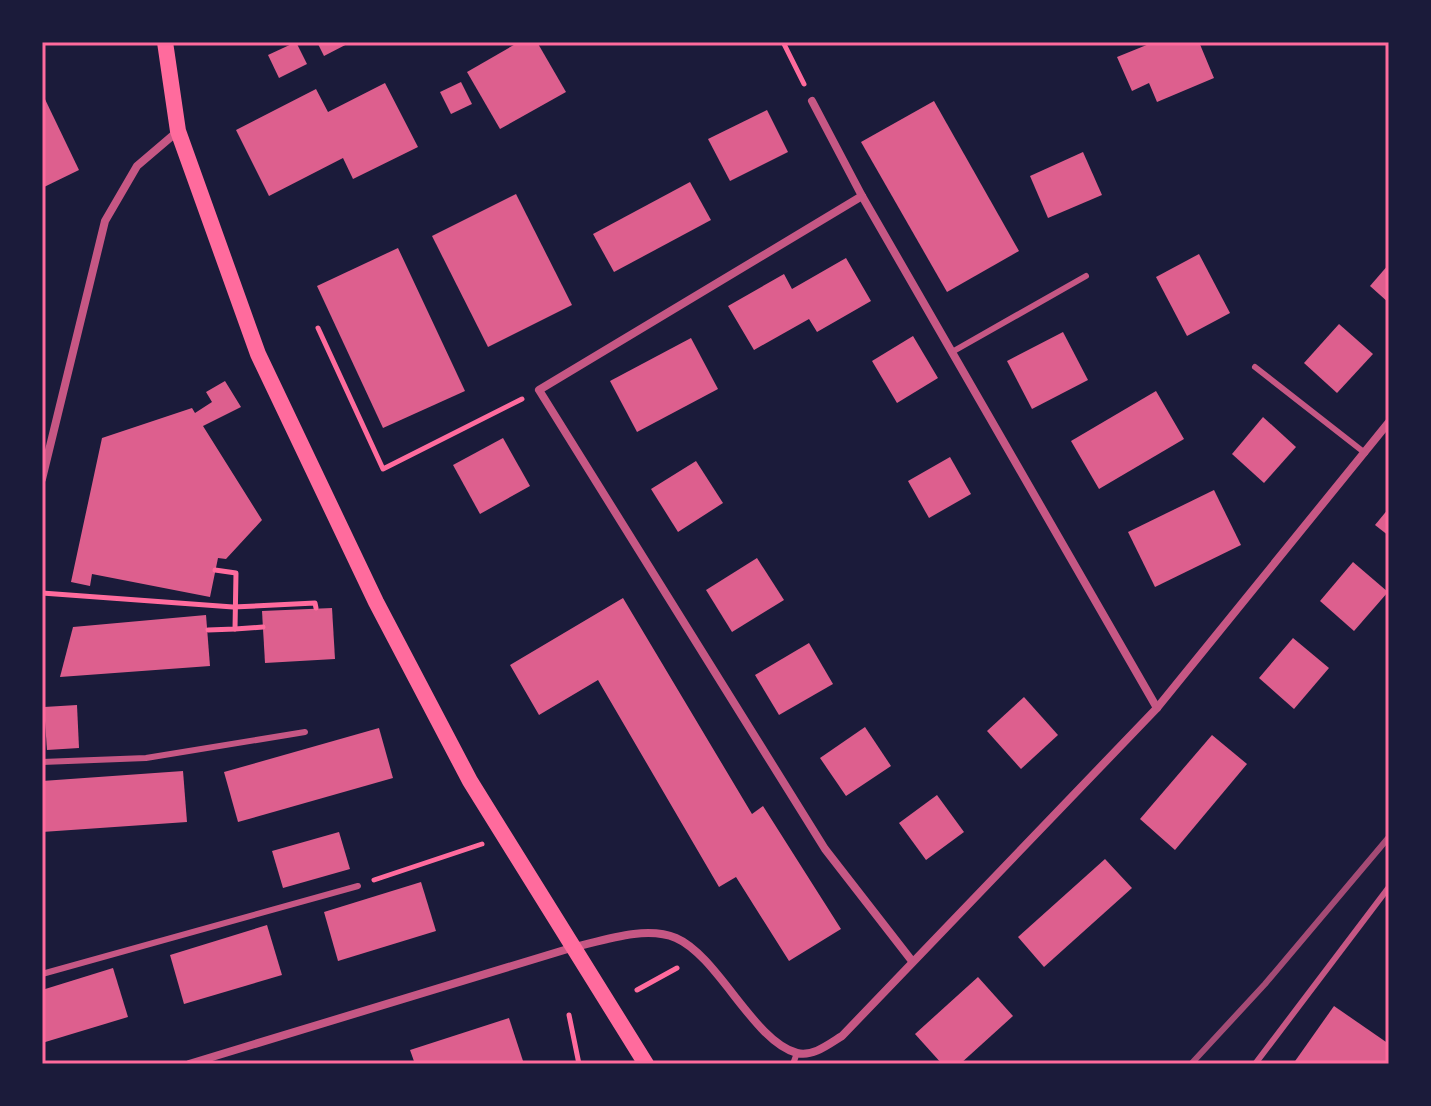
<svg xmlns="http://www.w3.org/2000/svg" width="1431" height="1106" font-family="Raleway,sans-serif">
	<style>
		.building { fill: #dd5f8e }
		.lines { fill: none; stroke-linecap: round; stroke-linejoin: round }
		.path { stroke: #ff6b9d; stroke-width: 5 }
		.service { stroke: #c65784; stroke-width: 6 }
		.minor { stroke: #c65784; stroke-width: 8 }
		.secondary { stroke: #ff6b9d; stroke-width: 16 }
		.rail { stroke: #a44b75; stroke-width: 6 }
		.neatline { fill: none; stroke: #ff6b9d; stroke-width: 3 }
	</style>
	<rect width="100%" height="100%" fill="#1b1b3a"/>
	<g class="building">
		<polygon points="296,42 307,64 279,78 268,55"/>
		<polygon points="317,42 351,42 324,56"/>
		<polygon points="519,42 537,42 566,92 500,129 467,72"/>
		<polygon points="1154,42 1199,42 1214,78 1157,102 1149,83 1132,91 1117,57"/>
		<polygon points="461,82 472,104 451,114 440,92"/>
		<polygon points="385,83 418,147 353,179 343,158 269,196 236,130 316,89 328,112"/>
		<polygon points="42,93 79,170 42,188"/>
		<polygon points="934,101 1019,251 947,292 861,142"/>
		<polygon points="767,110 788,152 730,181 708,139"/>
		<polygon points="1083,152 1102,195 1048,218 1030,176"/>
		<polygon points="690,182 711,220 614,272 593,234"/>
		<polygon points="516,194 572,305 488,347 432,236"/>
		<polygon points="398,248 465,391 383,428 317,286"/>
		<polygon points="1199,254 1230,313 1187,336 1156,277"/>
		<polygon points="846,258 871,301 817,332 809,319 754,350 728,306 784,274 792,289"/>
		<polygon points="1389,264 1389,303 1370,286"/>
		<polygon points="1339,324 1373,354 1337,393 1304,363"/>
		<polygon points="1063,332 1088,380 1032,409 1007,361"/>
		<polygon points="913,336 938,378 897,403 872,361"/>
		<polygon points="691,338 718,389 637,432 610,381"/>
		<polygon points="225,381 241,407 203,426 262,520 226,559 218,558 210,597 92,574 90,586 71,582 102,438 192,408 195,413 212,402 206,392"/>
		<polygon points="1156,391 1184,439 1099,489 1071,441"/>
		<polygon points="1263,417 1296,447 1264,483 1232,454"/>
		<polygon points="503,438 530,486 480,514 453,465"/>
		<polygon points="950,457 971,494 929,518 908,481"/>
		<polygon points="696,461 723,503 678,532 651,489"/>
		<polygon points="1214,490 1241,545 1155,587 1128,532"/>
		<polygon points="1389,508 1389,536 1375,525"/>
		<polygon points="757,558 784,600 732,632 706,590"/>
		<polygon points="1353,562 1388,592 1354,631 1320,601"/>
		<polygon points="623,598 752,814 763,806 841,929 789,961 736,877 719,887 598,680 539,715 510,665"/>
		<polygon points="332,608 335,659 265,663 262,611"/>
		<polygon points="206,615 210,666 60,677 73,627"/>
		<polygon points="1293,638 1329,668 1294,709 1259,678"/>
		<polygon points="809,643 833,684 779,715 755,675"/>
		<polygon points="1024,697 1058,735 1021,769 987,731"/>
		<polygon points="77,705 79,748 47,750 44,707"/>
		<polygon points="865,727 891,766 846,796 820,758"/>
		<polygon points="379,728 393,778 238,822 224,772"/>
		<polygon points="1212,735 1247,764 1175,850 1140,819"/>
		<polygon points="183,771 187,822 42,832 42,781"/>
		<polygon points="937,795 964,832 926,860 899,823"/>
		<polygon points="339,832 350,869 283,888 272,851"/>
		<polygon points="1105,859 1132,888 1044,967 1018,937"/>
		<polygon points="421,882 436,931 338,961 324,912"/>
		<polygon points="267,925 282,975 184,1004 170,955"/>
		<polygon points="113,968 128,1017 42,1043 42,990"/>
		<polygon points="978,977 1013,1016 960,1064 942,1064 915,1034"/>
		<polygon points="1334,1006 1389,1044 1389,1064 1293,1064"/>
		<polygon points="509,1018 524,1064 415,1064 410,1050"/>
	</g>
	<g class="lines">
		<g class="path">
			<polyline points="783,42 804,84"/>
			<polyline points="318,328 383,469 522,399"/>
			<polyline points="42,593 233,607 315,603 316,608"/>
			<polyline points="235,629 263,627"/>
			<polyline points="208,630 235,629 236,573 215,570"/>
			<polyline points="374,880 482,844"/>
			<polyline points="637,990 677,968"/>
			<polyline points="569,1015 579,1064"/>
		</g>
		<g class="service">
			<polyline points="952,352 1086,276"/>
			<polyline points="1255,367 1365,453"/>
			<polyline points="42,762 146,758 305,732"/>
			<polyline points="42,974 358,886"/>
			<polyline points="793,1064 797,1053"/>
			<polyline points="1255,1064 1389,887"/>
		</g>
		<g class="minor">
			<polyline points="812,101 862,196 1157,708"/>
			<polyline points="862,196 539,390 825,849 912,961"/>
			<polyline points="42,479 105,221 137,166 178,131"/>
			<path d="M189,1064L571,948C602,941 645,925 676,938C718,956 754,1042 797,1053C813,1057 829,1044 842,1036L1157,708L1389,422"/>
		</g>
		<polyline class="secondary" points="165,42 178,131 258,354 376,602 470,781 646,1064"/>
		<polyline class="rail" points="1191,1064 1265,984 1389,837"/>
	</g>
	<rect width="1431" height="1106" fill="none" stroke="#1b1b3a" stroke-width="88"/>
	<rect x="44" y="44" width="1343" height="1018" class="neatline"/>
</svg>
